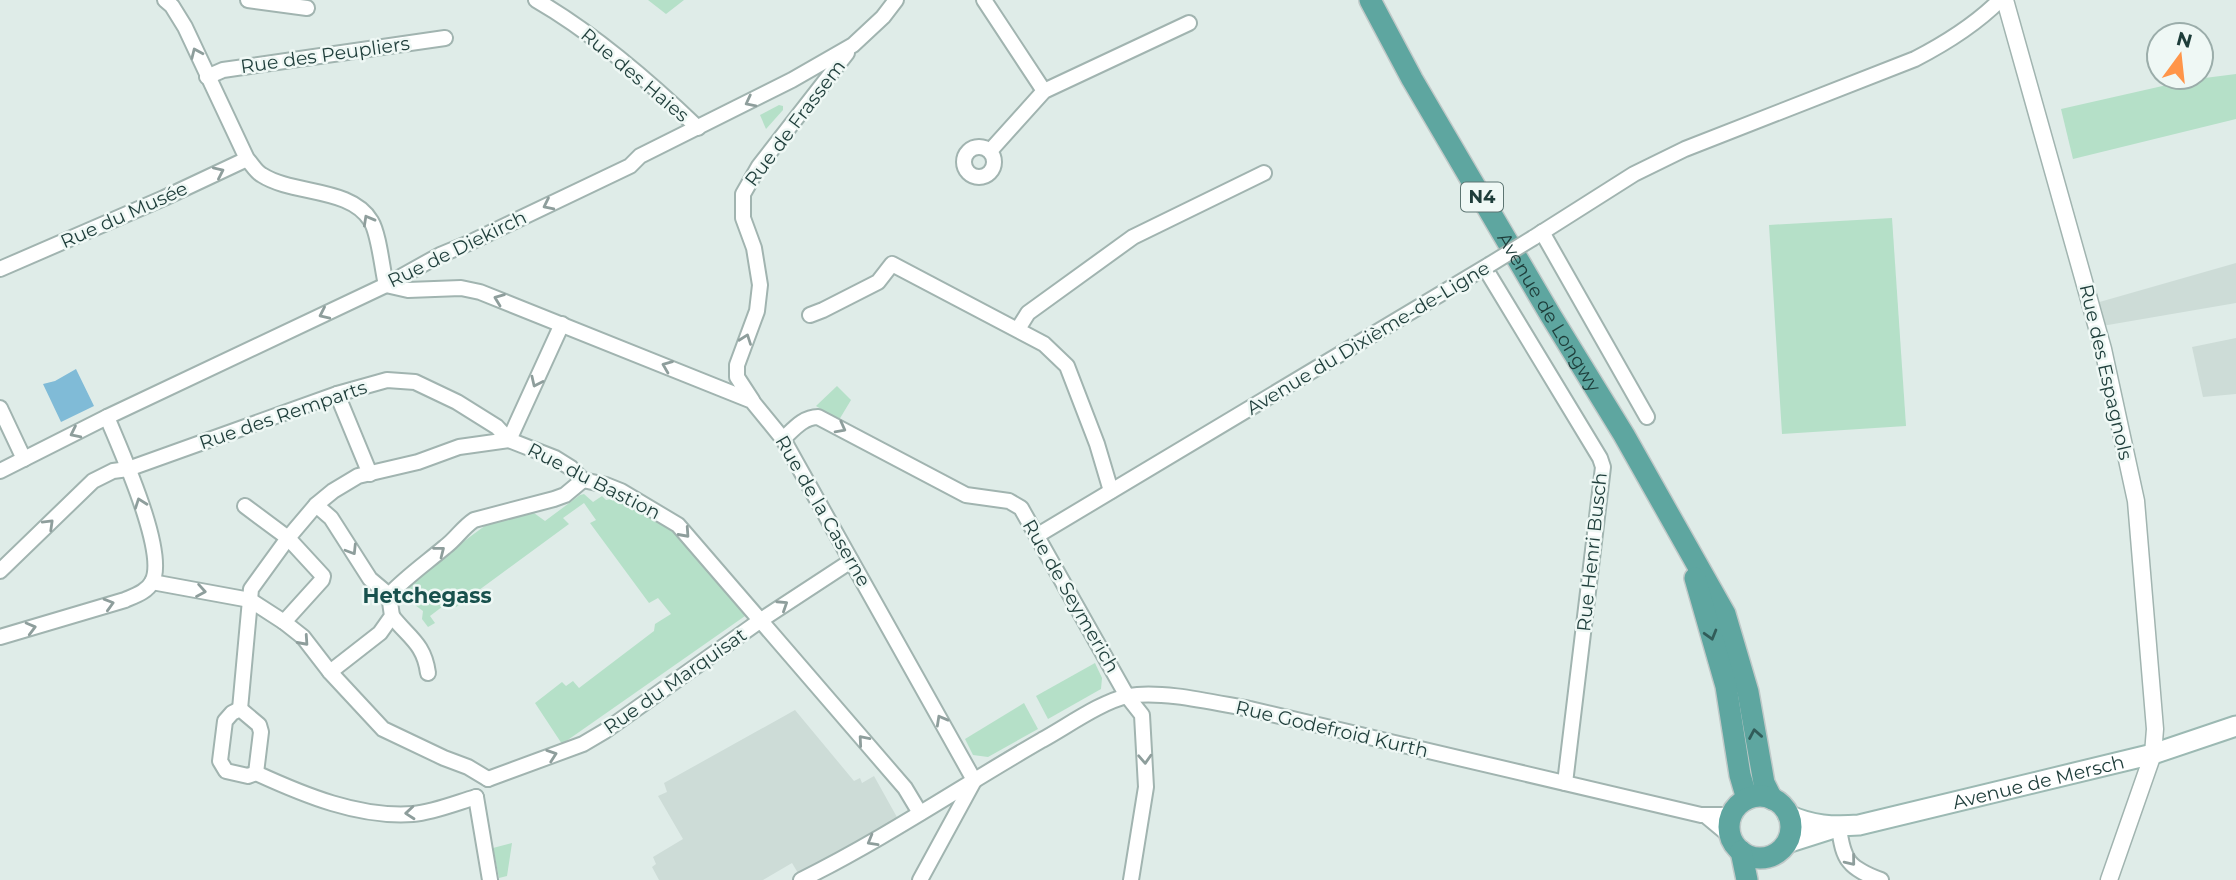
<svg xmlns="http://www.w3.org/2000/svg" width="2236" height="880" font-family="Montserrat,sans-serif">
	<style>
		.built { fill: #cddcd7 }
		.green { fill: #b5e0c8 }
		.water { fill: #80bbd7 }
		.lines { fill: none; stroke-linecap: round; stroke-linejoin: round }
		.minor-casing { stroke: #a1b4b0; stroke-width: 18 }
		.tertiary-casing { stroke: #a1b4b0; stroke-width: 19 }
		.secondary-casing { stroke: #9cb9b3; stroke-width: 23 }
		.primary-casing { stroke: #c0c9c8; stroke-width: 24 }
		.minor { stroke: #fff; stroke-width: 14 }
		.tertiary { stroke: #fff; stroke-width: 16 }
		.secondary { stroke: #fff; stroke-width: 19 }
		.primary { stroke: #5ea6a0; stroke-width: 21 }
		.minor-bridge-casing { stroke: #a1b4b0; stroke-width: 18; stroke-linecap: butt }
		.minor-bridge { stroke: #fff; stroke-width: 14 }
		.oneway { stroke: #8e9e9c }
		.oneway2 { stroke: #315c59 }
		.labels { text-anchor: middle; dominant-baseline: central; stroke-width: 5; stroke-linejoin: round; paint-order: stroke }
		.shield { fill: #eff8f5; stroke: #5d7572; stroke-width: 2 }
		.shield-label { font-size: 18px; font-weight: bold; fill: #1e3d3a }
		.street-label { font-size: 19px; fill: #1e3d3a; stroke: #eff8f5 }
		.neighbourhood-label { font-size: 21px; font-weight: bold; fill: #18514d; stroke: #eff8f5 }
	</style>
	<rect width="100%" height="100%" fill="#dfece8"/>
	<g class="built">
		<polygon points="2236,263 2236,303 2102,326 2096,303"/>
		<polygon points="2236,338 2236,394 2203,397 2192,347"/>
		<polygon points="795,710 854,781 860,778 862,783 874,776 898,819 798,873 792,863 763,880 659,880 652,867 656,864 653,857 683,839 658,796 667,792 664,783"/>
	</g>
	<g class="green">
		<polygon points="648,0 684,0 666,14"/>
		<polygon points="2236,74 2236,119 2073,159 2061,109 2189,80"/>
		<polygon points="779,105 783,106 783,110 766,129 760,115"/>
		<polygon points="1892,218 1906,426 1782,434 1769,225"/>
		<polygon points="837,386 851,400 839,420 816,406"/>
		<polygon points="584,494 593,502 602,496 606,500 617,498 673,529 743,607 745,616 562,744 535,703 562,682 566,686 573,681 579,688 654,631 655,624 671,614 658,598 649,603 590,523 596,520 584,503 563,518 569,524 456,607 451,600 430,616 435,623 428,627 422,619 423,611 407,599 405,591 414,578 486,525 534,513 545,521 580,495"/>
		<polygon points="1095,663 1102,678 1101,689 1048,719 1036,696"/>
		<polygon points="1024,703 1038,729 988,757 973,755 965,739"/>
		<polygon points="512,843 507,876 499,878 493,848"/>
	</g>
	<polygon class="water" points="76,369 94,406 61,422 43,384 55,381"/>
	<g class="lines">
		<g class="minor-casing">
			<g id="minor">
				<path d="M165,0L172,6L185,27L247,159C252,164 256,172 262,175C293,195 351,187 371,221C379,234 382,268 386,285"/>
				<polyline points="248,0 307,8"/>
				<path d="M536,0C595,34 649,81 698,128"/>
				<polyline points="984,0 1044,91"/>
				<polyline points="207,77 223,70 445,38"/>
				<circle cx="979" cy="162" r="15"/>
				<polyline points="990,151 1044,91 1189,23"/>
				<polyline points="1542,232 1647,417"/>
				<path d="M1533,238L1634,174L1685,149L1915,59C1946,43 1975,25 2000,0"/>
				<polyline points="1485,268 1600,458 1603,467 1565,783"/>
				<polyline points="0,269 164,198 247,159"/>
				<polyline points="386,285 408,290 461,288 480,292 752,401 783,439 974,780"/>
				<polyline points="810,315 823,310 878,282 892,264 1044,344 1067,366 1097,444 1111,491"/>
				<polyline points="1018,329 1028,313 1133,237 1264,173"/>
				<polyline points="337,394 370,474"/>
				<polyline points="752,400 737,377 737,365 757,311 760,285 754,248 743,218 743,194 759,166 847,53"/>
				<polyline points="0,408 24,459"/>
				<path d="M783,439C793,430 803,417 818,417L966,495L1009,501L1021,508L1127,696L1142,715L1146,787L1131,880"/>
				<polyline points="509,440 562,324"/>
				<polyline points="0,471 107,417 386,285 440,255 469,243 630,166 640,156 792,80 853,45 883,17 896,0"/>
				<polyline points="316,505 331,518 370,579 389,595"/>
				<polyline points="245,506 288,538 323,576 322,580 284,622"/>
				<polyline points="1038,535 1489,265"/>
				<polyline points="0,571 93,481 113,471 128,469 337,394 387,380 415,382 457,402 497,427 509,440 555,458 571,468 583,480 606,485 621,491 678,525 905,788 920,813"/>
				<polyline points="152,582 250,600 284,622 303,637 330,672 383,729 444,758 468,767 488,779"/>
				<path d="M389,595C406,577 426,563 445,547C456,539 462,528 474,520L554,499L565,495L583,480"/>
				<path d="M392,616C408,637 424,643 428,673"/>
				<path d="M0,637L125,600C134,596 147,592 152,582C168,553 120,449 107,417"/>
				<polyline points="330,672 380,633 392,616 389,595"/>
				<polyline points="240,709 251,589 288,538 316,505 333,491 358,476 418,462 459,447 509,440"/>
				<polygon points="240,709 259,725 261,732 256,773 248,776 226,771 220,761 225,721 232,713"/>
				<path d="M256,773C304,795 359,818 413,814C434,812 456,803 476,797"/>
				<polyline points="488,779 583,744 605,731 761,620 851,561"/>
				<polyline points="476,797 490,880"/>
				<polyline points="1705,815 1729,835"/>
				<path d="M1839,827C1843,861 1849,868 1881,880"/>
				<path d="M801,880C884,839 962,786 1042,740C1066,727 1102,701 1128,696C1163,690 1215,703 1250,709L1701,815H1731"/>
				<polyline points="920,880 974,781"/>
			</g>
		</g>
		<g class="tertiary-casing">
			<polyline id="tertiary" points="2005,0 2103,349 2136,501 2155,729 2153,754 2109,880"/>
		</g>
		<g class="secondary-casing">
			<g id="secondary">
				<path id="s1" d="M1788,815C1812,826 1833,827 1859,825L2153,754L2236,726"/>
				<polyline points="1787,843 1831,829"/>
			</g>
		</g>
		<g class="primary-casing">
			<g id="primary">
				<path id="s2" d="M1370,0L1412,79L1551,316L1624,435L1725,614L1748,692L1764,783L1772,799"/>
				<polyline points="1695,578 1726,686 1740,775 1747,799"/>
				<circle cx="1760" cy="827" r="31"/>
				<polyline points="1741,851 1747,880"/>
			</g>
		</g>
		<use href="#minor" class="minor"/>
		<use href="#tertiary" class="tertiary"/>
		<use href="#secondary" class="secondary"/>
		<use href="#primary" class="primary"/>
		<g class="minor-bridge-casing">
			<polyline id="minor-bridge" points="1489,265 1533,238"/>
		</g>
		<use href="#minor-bridge" class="minor-bridge"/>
	</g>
	<defs><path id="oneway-chevron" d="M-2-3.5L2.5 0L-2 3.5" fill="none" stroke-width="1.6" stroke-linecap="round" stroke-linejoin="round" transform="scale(1.75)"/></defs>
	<g class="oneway">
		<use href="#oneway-chevron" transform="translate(196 53) rotate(-114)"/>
		<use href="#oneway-chevron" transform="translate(750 102) rotate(153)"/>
		<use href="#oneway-chevron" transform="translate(219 172) rotate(-25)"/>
		<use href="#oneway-chevron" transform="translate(548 205) rotate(154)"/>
		<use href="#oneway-chevron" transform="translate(368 220) rotate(-119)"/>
		<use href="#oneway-chevron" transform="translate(499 299) rotate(-159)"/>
		<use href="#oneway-chevron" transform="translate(324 314) rotate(155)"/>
		<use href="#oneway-chevron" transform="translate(746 339) rotate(-70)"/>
		<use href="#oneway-chevron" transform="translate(667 366) rotate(-158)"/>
		<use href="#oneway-chevron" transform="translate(536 382) rotate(115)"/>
		<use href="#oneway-chevron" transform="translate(841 428) rotate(28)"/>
		<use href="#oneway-chevron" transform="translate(75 433) rotate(154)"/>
		<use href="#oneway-chevron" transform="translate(140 503) rotate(-110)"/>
		<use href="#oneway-chevron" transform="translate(49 524) rotate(-44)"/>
		<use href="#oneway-chevron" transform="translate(685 533) rotate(48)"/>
		<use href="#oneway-chevron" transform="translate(352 550) rotate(58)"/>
		<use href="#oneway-chevron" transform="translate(440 551) rotate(-38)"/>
		<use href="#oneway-chevron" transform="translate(201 591) rotate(10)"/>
		<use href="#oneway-chevron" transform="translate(109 604) rotate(-16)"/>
		<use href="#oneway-chevron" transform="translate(783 605) rotate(-33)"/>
		<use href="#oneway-chevron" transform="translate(31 628) rotate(-15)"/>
		<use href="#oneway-chevron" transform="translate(304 641) rotate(48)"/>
		<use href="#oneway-chevron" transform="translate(941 720) rotate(-119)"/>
		<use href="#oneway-chevron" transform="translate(863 740) rotate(-131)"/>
		<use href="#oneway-chevron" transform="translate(552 755) rotate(-19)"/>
		<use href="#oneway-chevron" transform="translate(1145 759) rotate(87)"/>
		<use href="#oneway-chevron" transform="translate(410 813) rotate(175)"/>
		<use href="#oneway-chevron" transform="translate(872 841) rotate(150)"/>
		<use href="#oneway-chevron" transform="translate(1851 861) rotate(51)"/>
	</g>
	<g class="oneway2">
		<use href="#oneway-chevron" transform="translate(1711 635) rotate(74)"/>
		<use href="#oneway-chevron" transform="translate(1755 734) rotate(-100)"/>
	</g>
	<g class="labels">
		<rect class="shield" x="1461" y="182.5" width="42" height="29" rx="5"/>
		<g class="shield-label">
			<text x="1482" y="197">N4</text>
		</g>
		<g class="street-label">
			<text transform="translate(325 55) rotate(-8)">Rue des Peupliers</text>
			<text transform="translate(635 75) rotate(40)">Rue des Haies</text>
			<text transform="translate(795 123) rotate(-53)">Rue de Frassem</text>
			<text transform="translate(124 215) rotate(-24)">Rue du Musée</text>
			<text transform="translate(457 249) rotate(-26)">Rue de Diekirch</text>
			<text stroke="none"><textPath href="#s2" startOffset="360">Avenue de Longwy</textPath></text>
			<text transform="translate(1368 338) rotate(-31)">Avenue du Dixième-de-Ligne</text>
			<text transform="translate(2106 372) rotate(77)">Rue des Espagnols</text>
			<text transform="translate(283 415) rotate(-19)">Rue des Remparts</text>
			<text transform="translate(594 481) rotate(27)">Rue du Bastion</text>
			<text transform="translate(823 511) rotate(60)">Rue de la Caserne</text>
			<text transform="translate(1592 552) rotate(-84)">Rue Henri Busch</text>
			<text transform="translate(1071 596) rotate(60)">Rue de Seymerich</text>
			<text transform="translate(675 681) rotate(-35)">Rue du Marquisat</text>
			<text transform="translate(1332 729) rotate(13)">Rue Godefroid Kurth</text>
			<text stroke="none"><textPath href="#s1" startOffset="257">Avenue de Mersch</textPath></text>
		</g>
		<g class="neighbourhood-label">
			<text x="427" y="595">Hetchegass</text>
		</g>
	</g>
	<g transform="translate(2180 56) rotate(15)"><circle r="33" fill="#eff8f5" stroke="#9badaa" stroke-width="2"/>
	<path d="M0-5L12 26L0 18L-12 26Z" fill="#ff9549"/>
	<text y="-10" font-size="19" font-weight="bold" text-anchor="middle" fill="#1e3d3a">N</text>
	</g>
</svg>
